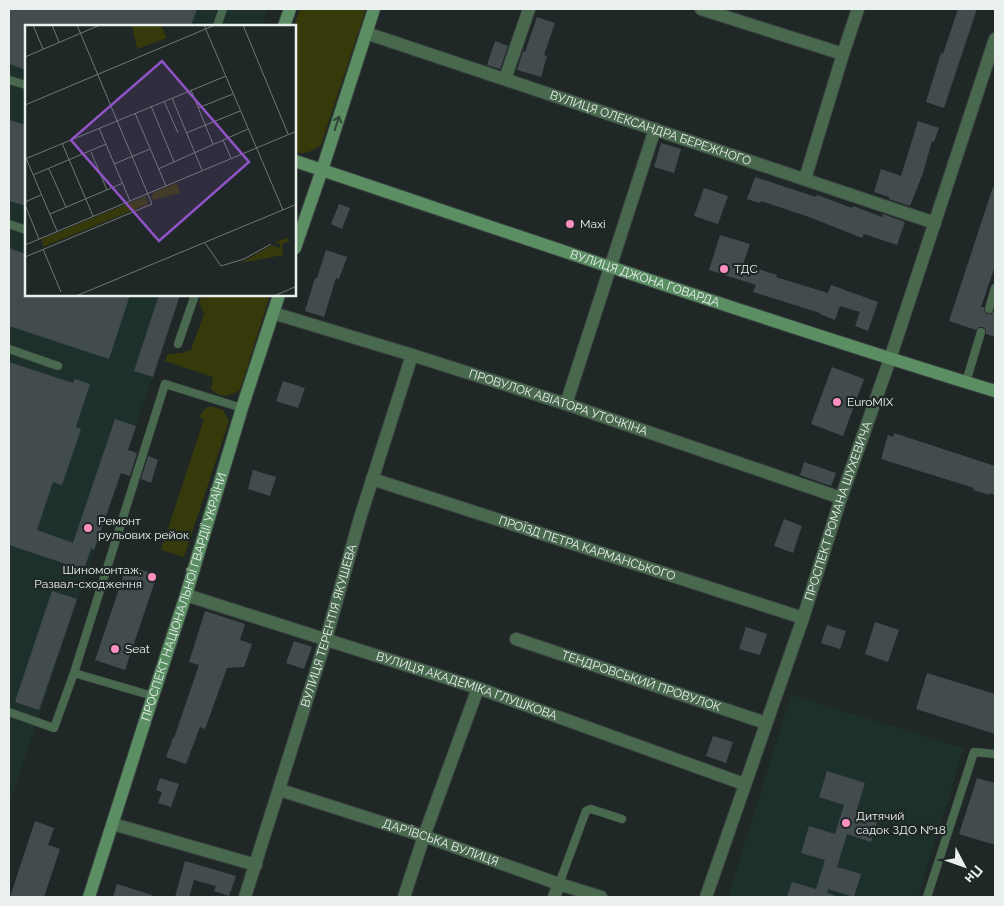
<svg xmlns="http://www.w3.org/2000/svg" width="1004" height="906" font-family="Raleway,sans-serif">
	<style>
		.built { fill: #1e302c }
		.green { fill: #363a0b }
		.building { fill: #424c4f }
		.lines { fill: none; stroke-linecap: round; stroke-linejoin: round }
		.lane-casing { stroke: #3b4442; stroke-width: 9 }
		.street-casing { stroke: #3b4442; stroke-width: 14 }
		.secondary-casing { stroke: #3b4442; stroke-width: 14 }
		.lane { stroke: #49694e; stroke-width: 8 }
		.street { stroke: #49694e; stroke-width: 12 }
		.secondary { stroke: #5b8f63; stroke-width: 12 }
		.oneway { stroke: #314738 }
		.poi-dot { fill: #fd8fc1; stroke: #1f2826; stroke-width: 2 }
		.labels { text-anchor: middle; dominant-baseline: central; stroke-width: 4.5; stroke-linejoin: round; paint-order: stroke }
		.street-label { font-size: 12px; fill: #e9f0ee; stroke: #1f2826 }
		.poi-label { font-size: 12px; fill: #e9f0ee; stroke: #1f2826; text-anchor: start }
		.inset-road { fill: none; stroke: #707876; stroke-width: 1 }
		.view { fill: #9153c8; fill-opacity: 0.15; stroke: #9153c8; stroke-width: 2.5 }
		.inset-edge { fill: none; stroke: #e9f0ee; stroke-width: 2.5 }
	</style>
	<rect width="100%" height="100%" fill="#1f2826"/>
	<g class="built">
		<polygon points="9,9 268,9 262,26 26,26 26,295 180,295 9,805"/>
		<polygon points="791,695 964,748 918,897 728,897"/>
	</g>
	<g class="green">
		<path d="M300,9H366L321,145C313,151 305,155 295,152V26H294Z"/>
		<path d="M202,295H270L240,390C230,396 220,399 211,389L213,377L165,361L168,354L182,353L191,350L204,314L199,302Z"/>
		<polygon points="208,407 214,407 223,410 229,421 184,557 161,550 204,419 199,417 203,411"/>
	</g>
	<g class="building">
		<polygon points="9,9 197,9 191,26 26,26 26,70 9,64"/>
		<polygon points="958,9 977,9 944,108 926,102 941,53 943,54"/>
		<polygon points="537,17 555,23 544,55 547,56 541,77 517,70 523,51 525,52"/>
		<polygon points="495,41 508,46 500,69 487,65"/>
		<polygon points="9,120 26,125 26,206 9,201"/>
		<polygon points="918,121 939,128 934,142 932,141 923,173 910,206 889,199 889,197 874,192 881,169 901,176"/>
		<polygon points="661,143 681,149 674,173 654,167"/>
		<polygon points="755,177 816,197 817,195 852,208 853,206 882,217 883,214 905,222 897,245 864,234 862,238 809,217 761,201 760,203 747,199"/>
		<polygon points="993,187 995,188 995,266 981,307 984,307 984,311 987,314 991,314 994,311 995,311 995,337 986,334 986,330 983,327 979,327 976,330 949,321"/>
		<polygon points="704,188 728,196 718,224 694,216"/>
		<polygon points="339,204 350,208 342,229 331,224"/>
		<polygon points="720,235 750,244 743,264 777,275 776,277 828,293 831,285 878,302 868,331 855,326 860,312 840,306 835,320 820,314 820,313 753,292 756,285 709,270"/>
		<polygon points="9,248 26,254 26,295 130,295 109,359 9,326"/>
		<polygon points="326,250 347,257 339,279 336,278 324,317 305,311 315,278 317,278"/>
		<polygon points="159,295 180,295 153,377 134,371"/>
		<polygon points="9,362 73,383 75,379 90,384 76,427 81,429 62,485 53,482 37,530 73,543 115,419 136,426 128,450 137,453 130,476 121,473 94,550 91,548 84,570 9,545"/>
		<polygon points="832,367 864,379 843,436 811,424"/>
		<polygon points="283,381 305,388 298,408 276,401"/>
		<polygon points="894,433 995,466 995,495 989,493 989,495 973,490 974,488 881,459 888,435 893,437"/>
		<polygon points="148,456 158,460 151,483 141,479"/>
		<polygon points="804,462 836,473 831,486 800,475"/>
		<polygon points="253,470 276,477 270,496 248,489"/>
		<polygon points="784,519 802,526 793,553 774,546"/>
		<polygon points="127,565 157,575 125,670 95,660"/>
		<polygon points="52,591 77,599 39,710 15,702"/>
		<polygon points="205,611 245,624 240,640 252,644 244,667 227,668 205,729 200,727 186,764 166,757 173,738 174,738 199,665 189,662"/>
		<polygon points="875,622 899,630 888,662 865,654"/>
		<polygon points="827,625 846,631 840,649 821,643"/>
		<polygon points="746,627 767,634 760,655 739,649"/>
		<polygon points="294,641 312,647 304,669 286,663"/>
		<polygon points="927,673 995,694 995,734 916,709"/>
		<polygon points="713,736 733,742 726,763 706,756"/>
		<polygon points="827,771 865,783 856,812 878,819 871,842 847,834 837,867 861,874 854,897 828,889 827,893 834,895 834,897 787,897 792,882 816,889 825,860 801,853 809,826 835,834 844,805 819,797"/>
		<polygon points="160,778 179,784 171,807 158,803 162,792 156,790"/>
		<polygon points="977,778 995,783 995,845 959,834"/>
		<polygon points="35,821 54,828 48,845 60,849 44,897 10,897"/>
		<polygon points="185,861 236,876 229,896 214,891 216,886 194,880 189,897 175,897"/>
		<polygon points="117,884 152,895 151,897 113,897"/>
	</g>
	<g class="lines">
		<g class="lane-casing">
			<g id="lane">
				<polyline points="217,26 223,9"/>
				<polyline points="9,80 26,85"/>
				<polyline points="9,224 26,230"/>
				<polyline points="989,309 995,288"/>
				<polyline points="178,344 195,295"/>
				<polyline points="9,349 58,366"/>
				<polyline points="966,382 981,332"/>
				<polyline points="74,673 165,384 242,408"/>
				<polyline points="9,712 54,728 74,673 153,696"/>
				<polyline points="559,884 586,811 591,809 622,819"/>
				<polyline points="927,897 974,752 995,754"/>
			</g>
		</g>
		<g class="street-casing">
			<g id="street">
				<polyline points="701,9 843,54"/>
				<path id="s1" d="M366,33L935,223"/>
				<polyline points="505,79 529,9"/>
				<polyline points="805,179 843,54 858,9"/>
				<path id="s2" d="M273,313L412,355L566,404L841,498"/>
				<polyline points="566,404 655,129"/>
				<path id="s3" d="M372,479L803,618"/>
				<path id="s4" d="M186,595L478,688L744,784"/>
				<path id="s5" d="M516,639L766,723"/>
				<path id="s6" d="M280,790L424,836L559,884L601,897"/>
				<polyline points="113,824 256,865"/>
				<path id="s7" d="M245,897L326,639L360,518L412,355"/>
				<polyline points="404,897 424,836 478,688"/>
				<polyline points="554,897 559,884"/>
				<path id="s8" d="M706,897L803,618L841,498L890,359L995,39"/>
			</g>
		</g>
		<g class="secondary-casing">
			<g id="secondary">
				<polyline points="284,26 290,9"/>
				<path id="s9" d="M295,161C528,239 760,319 995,391"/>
				<polyline points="295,248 322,170 374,9"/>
				<path id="s10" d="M89,897L153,696L186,595L242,408L279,295"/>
			</g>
		</g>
		<use href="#lane" class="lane"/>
		<use href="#street" class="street"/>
		<use href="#secondary" class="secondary"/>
	</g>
	<defs><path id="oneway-shaft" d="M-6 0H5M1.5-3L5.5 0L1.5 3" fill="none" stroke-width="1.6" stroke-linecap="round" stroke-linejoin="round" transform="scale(1.25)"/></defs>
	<use class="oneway" href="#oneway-shaft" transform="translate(337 123) rotate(-72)"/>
	<g class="poi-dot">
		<circle cx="570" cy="224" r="5"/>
		<circle cx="724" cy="269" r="5"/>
		<circle cx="837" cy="402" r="5"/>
		<circle cx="88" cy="528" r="5"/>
		<circle cx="152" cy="577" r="5"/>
		<circle cx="115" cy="649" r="5"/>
		<circle cx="846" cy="823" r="5"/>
	</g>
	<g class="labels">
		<g class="street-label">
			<text stroke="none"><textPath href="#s1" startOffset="300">ВУЛИЦЯ ОЛЕКСАНДРА БЕРЕЖНОГО</textPath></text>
			<text stroke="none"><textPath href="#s9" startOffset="369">ВУЛИЦЯ ДЖОНА ГОВАРДА</textPath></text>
			<text stroke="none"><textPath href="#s2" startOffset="299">ПРОВУЛОК АВІАТОРА УТОЧКІНА</textPath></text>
			<text stroke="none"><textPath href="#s8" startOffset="408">ПРОСПЕКТ РОМАНА ШУХЕВИЧА</textPath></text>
			<text stroke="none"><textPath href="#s3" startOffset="226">ПРОЇЗД ПЕТРА КАРМАНСЬКОГО</textPath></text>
			<text stroke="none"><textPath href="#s10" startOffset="315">ПРОСПЕКТ НАЦІОНАЛЬНОЇ ГВАРДІЇ УКРАЇНИ</textPath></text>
			<text stroke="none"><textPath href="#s7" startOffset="284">ВУЛИЦЯ ТЕРЕНТІЯ ЯКУШЕВА</textPath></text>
			<text stroke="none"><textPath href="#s5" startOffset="132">ТЕНДРОВСЬКИЙ ПРОВУЛОК</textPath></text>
			<text stroke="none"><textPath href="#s4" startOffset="295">ВУЛИЦЯ АКАДЕМІКА ГЛУШКОВА</textPath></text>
			<text stroke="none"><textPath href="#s6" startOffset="169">ДАР'ЇВСЬКА ВУЛИЦЯ</textPath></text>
		</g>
		<g class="poi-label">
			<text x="580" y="224">Maxi</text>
			<text x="734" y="269">ТДС</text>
			<text x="847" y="402">EuroMIX</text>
			<text x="98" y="521">Ремонт<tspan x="98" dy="14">рульових рейок</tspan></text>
			<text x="142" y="570" text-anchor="end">Шиномонтаж,<tspan x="142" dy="14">Развал-сходження</tspan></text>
			<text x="125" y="649">Seat</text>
			<text x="856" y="816">Дитячий<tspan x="856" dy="14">садок ЗДО №18</tspan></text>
		</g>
	</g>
	<g transform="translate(25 25)">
		<rect width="271" height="271" fill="#1f2826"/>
		<path d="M107,0H136L142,13L112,24ZM152,158L155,168L127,175L128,168ZM121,171L123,179L18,222L17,214ZM262,213L265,216L257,219L258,230L216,238L247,220L255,223V219L249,217Z" fill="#363a0b"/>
		<path class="inset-road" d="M8,0L18,24M27,0L34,17M179,0L258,185M218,0L263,109M0,32L75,0M166,65L188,119M147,73L177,145M139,76L153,108M0,80L190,0M126,81L149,137M173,83L208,69M110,88L141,161M74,103L105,176M161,108L215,86M198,115L206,133M37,118L68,191M66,127L82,165M1,133L32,206M0,134L201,51M89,139L125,124M24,144L41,182M133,144L223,104M8,150L81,119M0,177L16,170M0,180L14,214M25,189L98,158M180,218L196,241L219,234L246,219M0,220L272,106M18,224L36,267M0,232L127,179L52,0M51,271L272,179M249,271L272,261"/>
		<path class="view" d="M137,36L224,137L134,216L46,115Z"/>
		<rect width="271" height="271" class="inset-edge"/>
	</g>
	<rect width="1004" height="906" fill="none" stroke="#e9f0ee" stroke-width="20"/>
	<g transform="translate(964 866) rotate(131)" stroke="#1f2826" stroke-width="4" paint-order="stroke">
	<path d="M0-4L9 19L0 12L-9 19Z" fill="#e9f0ee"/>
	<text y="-8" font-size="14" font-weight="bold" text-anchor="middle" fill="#e9f0ee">Пн</text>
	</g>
</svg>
